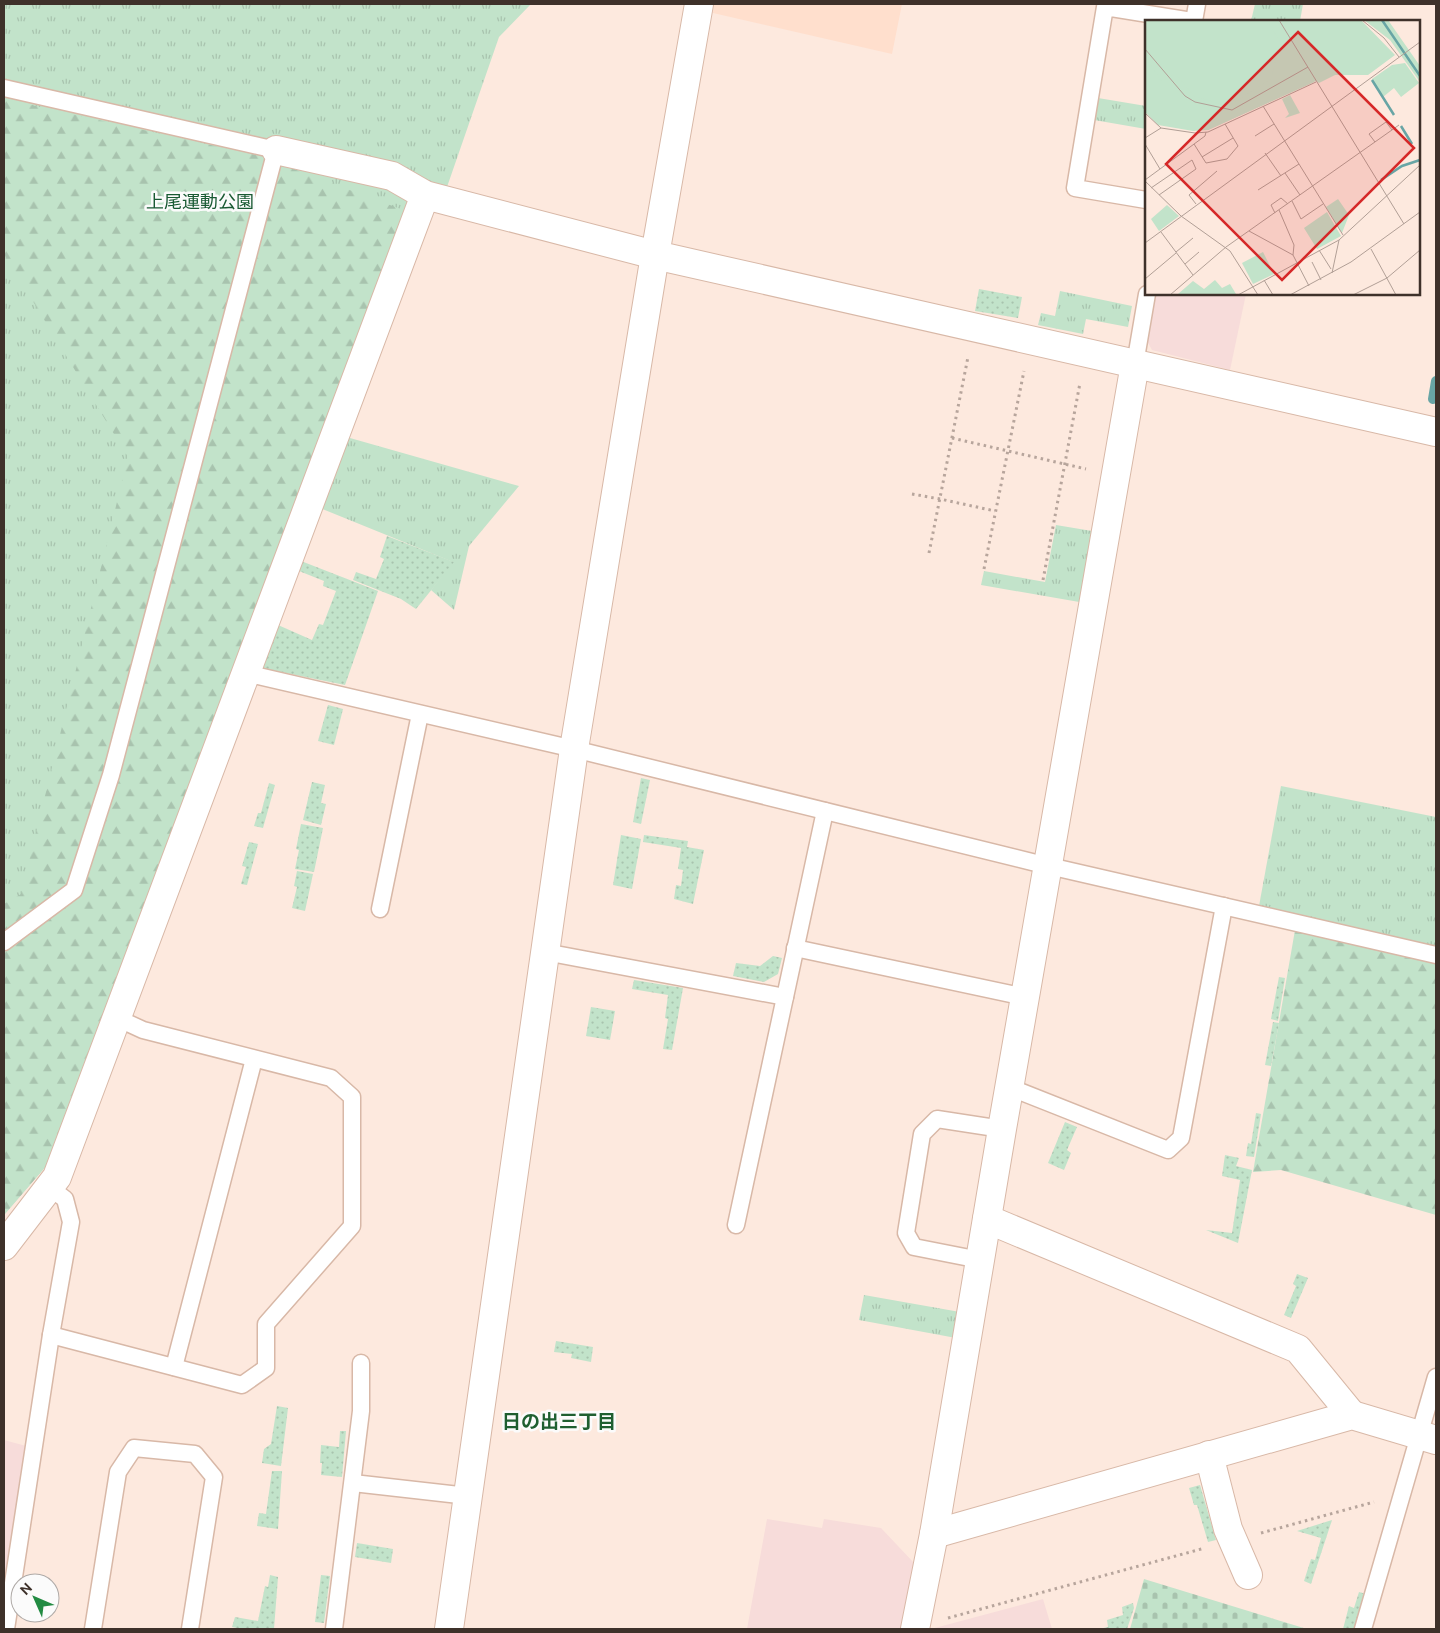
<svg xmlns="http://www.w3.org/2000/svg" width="1440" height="1633" font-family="Ubuntu,'Noto Sans JP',sans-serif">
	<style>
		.built { fill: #ffdfcd }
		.industrial { fill: #f7dcda }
		.grass { fill: url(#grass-tufts) }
		.forest { fill: url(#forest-firs) }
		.cemetery { fill: url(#cemetery-stones) }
		.garden { fill: url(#garden-dots) }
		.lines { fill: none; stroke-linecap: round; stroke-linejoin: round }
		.stream { stroke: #68a5a5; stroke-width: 10 }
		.service-casing { stroke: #d8b8a7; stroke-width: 19 }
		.minor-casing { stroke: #d8b8a7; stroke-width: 30 }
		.path { stroke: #b7a59c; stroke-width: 3; stroke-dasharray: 2.5 4; stroke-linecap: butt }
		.service { stroke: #fff; stroke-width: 16 }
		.minor { stroke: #fff; stroke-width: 28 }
		.labels { text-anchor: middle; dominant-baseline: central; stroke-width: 5; stroke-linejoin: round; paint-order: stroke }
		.park-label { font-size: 18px; fill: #195a33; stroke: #fbfbfb }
		.neighbourhood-label { font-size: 19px; font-weight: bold; fill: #1f5f30; stroke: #fbfbfb }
		.inset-river { fill: none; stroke: #68a5a5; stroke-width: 2.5 }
		.inset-road { fill: none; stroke: #b19f96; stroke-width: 1 }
		.view { fill: #d62828; fill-opacity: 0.15; stroke: #d62828; stroke-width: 2.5 }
		.inset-edge { fill: none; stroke: #3e312a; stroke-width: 2.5 }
	</style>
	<defs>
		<pattern id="grass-tufts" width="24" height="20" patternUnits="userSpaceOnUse" patternTransform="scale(1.25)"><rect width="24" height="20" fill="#c2e3ca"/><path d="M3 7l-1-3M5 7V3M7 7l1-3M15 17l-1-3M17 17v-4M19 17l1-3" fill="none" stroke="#a8c3ae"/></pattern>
		<pattern id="forest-firs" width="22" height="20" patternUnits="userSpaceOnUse" patternTransform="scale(1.25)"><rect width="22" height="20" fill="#c2e3ca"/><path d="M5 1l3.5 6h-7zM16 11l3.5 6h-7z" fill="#a8c3ae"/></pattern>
		<pattern id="cemetery-stones" width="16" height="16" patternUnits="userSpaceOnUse" patternTransform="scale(1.25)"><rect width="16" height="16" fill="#c2e3ca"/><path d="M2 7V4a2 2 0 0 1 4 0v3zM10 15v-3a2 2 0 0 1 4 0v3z" fill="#a8c3ae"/></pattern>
		<pattern id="garden-dots" width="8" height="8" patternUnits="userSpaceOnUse" patternTransform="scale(1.25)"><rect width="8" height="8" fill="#c2e3ca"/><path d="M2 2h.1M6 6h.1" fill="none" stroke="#a8c3ae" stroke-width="1.8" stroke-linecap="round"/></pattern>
	</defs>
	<rect width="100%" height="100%" fill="#fde9de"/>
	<polygon class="built" points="714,4 902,4 892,54 713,13"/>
	<g class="industrial">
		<polygon points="1154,294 1246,294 1230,370 1152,350 1146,339"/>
		<polygon points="4,1440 26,1446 4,1593"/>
		<polygon points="767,1519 822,1528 824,1519 881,1528 915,1564 902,1629 747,1629"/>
		<polygon points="1043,1599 1052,1629 931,1629"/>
	</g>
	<g class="grass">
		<polygon points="4,4 531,4 499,37 447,187 415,182 406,211 47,1165 4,1215"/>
		<polygon points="1255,4 1303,4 1300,21 1251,21"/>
		<polygon points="1098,98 1146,106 1146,129 1094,120"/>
		<polygon points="1060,291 1132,306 1128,327 1086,319 1083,334 1038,325 1041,313 1055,316"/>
		<polygon points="343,436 519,486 469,546 454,610 431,590 453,562 315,506"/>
		<polygon points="1056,525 1098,532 1085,603 981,585 984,571 1045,582"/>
		<polygon points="1281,786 1436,817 1436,950 1259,906"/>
		<polygon points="864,1295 960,1312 956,1338 859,1320"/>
	</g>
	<g class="forest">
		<polygon points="4,99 256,155 406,211 47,1165 4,1215 4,904 21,894 128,457 4,254"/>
		<polygon points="1295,930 1436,961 1436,1215 1281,1170 1253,1172"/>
	</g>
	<polygon class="cemetery" points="1144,1579 1307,1629 1130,1629"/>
	<g class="garden">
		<polygon points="979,289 1022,297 1018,318 975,311"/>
		<polygon points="387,536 454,562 416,609 401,599 353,580 356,572 376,579 384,559 380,557"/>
		<polygon points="301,561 378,591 345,685 261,668 278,625 312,640 319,624 323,625 336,591 323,586 324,581 299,571"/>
		<polygon points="328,705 343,709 334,745 318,741"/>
		<polygon points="641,778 650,780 641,824 633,822"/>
		<polygon points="312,782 325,785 321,803 326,804 321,825 303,820"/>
		<polygon points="269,783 275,785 263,828 254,826 258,813 261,813"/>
		<polygon points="301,824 323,828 314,872 295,869 299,850 296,849"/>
		<polygon points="621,835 641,839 632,889 613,885"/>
		<polygon points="644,835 688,841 687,847 704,850 693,904 674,899 676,885 681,886 683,870 678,869 681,848 643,842"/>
		<polygon points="249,842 258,844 247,885 241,884 246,867 242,866"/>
		<polygon points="297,871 313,874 305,911 292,908 297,887 294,886"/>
		<polygon points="773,956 782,958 778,974 764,982 733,976 736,963 760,966"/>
		<polygon points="1279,977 1285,978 1278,1021 1271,1019"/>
		<polygon points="634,980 683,988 672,1050 663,1049 668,1019 665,1018 668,995 632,989"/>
		<polygon points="591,1007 615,1011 610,1040 586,1036"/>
		<polygon points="1273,1022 1279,1023 1271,1066 1265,1065"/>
		<polygon points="1256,1113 1261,1114 1254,1157 1246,1156 1248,1143 1251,1144"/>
		<polygon points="1065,1122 1077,1127 1067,1150 1071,1153 1064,1170 1048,1163"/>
		<polygon points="1225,1155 1239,1158 1236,1166 1252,1170 1238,1243 1206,1230 1232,1233 1240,1180 1222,1176"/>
		<polygon points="1297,1274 1308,1278 1291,1318 1284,1315 1296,1286 1293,1284"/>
		<polygon points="556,1341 593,1347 591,1362 571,1358 572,1354 554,1352"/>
		<polygon points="277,1406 288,1408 281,1466 262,1463 264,1449 271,1444"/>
		<polygon points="340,1431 346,1431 342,1477 321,1475 322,1463 320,1463 321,1445 339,1447"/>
		<polygon points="272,1471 282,1471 278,1529 257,1526 259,1513 266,1514"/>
		<polygon points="1200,1485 1216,1540 1208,1542 1197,1505 1194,1505 1189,1488"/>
		<polygon points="1332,1520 1311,1584 1304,1581 1311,1559 1315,1560 1321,1538 1297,1531"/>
		<polygon points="357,1543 393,1549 391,1563 355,1557"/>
		<polygon points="270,1575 278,1577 274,1629 242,1629 232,1627 235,1617 258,1621 265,1586 268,1587"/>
		<polygon points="321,1575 330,1576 324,1623 315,1622"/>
		<polygon points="1359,1592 1366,1594 1355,1629 1343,1629 1349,1606 1354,1608"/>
		<polygon points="1133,1603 1134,1608 1127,1629 1099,1629 1108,1627 1107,1620 1123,1615 1122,1607"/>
	</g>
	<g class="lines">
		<polyline class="stream" points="1433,399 1436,381"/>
		<g class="service-casing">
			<g id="service">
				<polyline points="1194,21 1197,4"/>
				<polyline points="4,88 276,150 111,775 74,890 4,942"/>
				<polyline points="1146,200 1075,188 1105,7 1192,21"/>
				<polyline points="1135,364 1147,294"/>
				<polyline points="245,673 574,749 1036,863 1436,955"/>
				<polyline points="380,909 420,714"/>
				<polyline points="795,948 1025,997"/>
				<polyline points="545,952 785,997"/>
				<polyline points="1009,1087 1168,1150 1181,1138 1224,906"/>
				<polyline points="736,1225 825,811"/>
				<polyline points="980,1260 914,1247 906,1233 922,1134 937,1119 1002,1129"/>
				<polyline points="51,1335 242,1385 266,1368 266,1324 352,1226 352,1097 331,1078 143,1030 117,1018"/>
				<polyline points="174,1367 254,1059"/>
				<polyline points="353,1483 468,1496"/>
				<polyline points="6,1629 51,1335 71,1222 65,1199 49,1187"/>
				<polyline points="93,1629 118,1472 134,1448 195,1454 214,1477 190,1629"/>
				<polyline points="334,1629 361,1411 361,1363"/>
				<polyline points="1363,1629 1436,1377"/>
			</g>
		</g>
		<g class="minor-casing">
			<g id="minor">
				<polyline points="276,150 392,176 425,195 655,255 1436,432"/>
				<polyline points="987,1219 1298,1349 1352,1415"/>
				<polyline points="4,1246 57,1177 425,195"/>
				<polyline points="1209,1455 1228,1529 1248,1575"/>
				<polyline points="934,1534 1352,1415 1436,1440"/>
				<polyline points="449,1629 574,749 655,255 699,4"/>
				<polyline points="915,1629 934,1534 1002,1129 1135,364"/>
			</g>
		</g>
		<g class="path">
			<polyline points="952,438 1086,469"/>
			<polyline points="912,494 940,499 995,511"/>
			<polyline points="929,553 968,357"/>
			<polyline points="984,569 1024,371"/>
			<polyline points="1043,580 1080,383"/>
			<polyline points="1261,1533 1374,1502"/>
			<polyline points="948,1618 1205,1548"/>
		</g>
		<use href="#service" class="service"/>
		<use href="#minor" class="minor"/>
	</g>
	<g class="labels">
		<g class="park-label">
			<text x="200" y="201">上尾運動公園</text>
		</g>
		<g class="neighbourhood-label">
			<text x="559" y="1421">日の出三丁目</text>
		</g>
	</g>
	<g transform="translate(1145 20)">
		<rect width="275" height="275" fill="#fde9de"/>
		<path d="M0,0H216L250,35L223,55H190L174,63L171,61L63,110L0,92ZM219,0H236L275,56V62L245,20ZM238,0H243L275,46V55ZM260,43L274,63L256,77L249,68L238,77L227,59L247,45ZM145,75L155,93L140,98L144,94L137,79ZM193,179L204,195L197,213L181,187Z" fill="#c2e3ca"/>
		<path d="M122,0H132L169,62L63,110L48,111L13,105L0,92V36L16,61L31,54L49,76L83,86L126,59L135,22ZM182,192L196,216L172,229L159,208Z" fill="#c2e3ca"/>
		<path d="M118,232L129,254L108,264L97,243Z" fill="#c2e3ca"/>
		<path d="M22,185L34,196L14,211L6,199ZM70,260L77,268L85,264L91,274H33L48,261L59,269Z" fill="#c2e3ca"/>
		<path class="inset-river" d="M237,0L275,56M227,60L249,95M256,106L267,124M236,160L257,146L275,140"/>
		<path class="inset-road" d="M134,0L259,204M217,0L239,18L254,37M0,29L40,76L50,82L87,90L163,47M118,86L198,215M0,93L16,108L50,113L63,112L171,62M110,116L129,104M0,118L16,108M230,122L224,114L241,102L247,110M0,124L15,149M49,124L61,143L82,139L93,126L80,104M120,133L136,156M57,137L88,118M140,153L155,175M0,160L60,116L61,112M0,161L36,196L85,231L113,275M6,168L47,140L51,149L14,175M113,170L154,144M147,181L156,199L178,184M51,184L44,175L72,151M134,190L149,225L148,235M130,193L126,185L136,178L143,184M104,211L148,235L164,266M16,212L48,255M0,223L275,22M226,229L251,275M174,230L186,249M31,232L48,218M167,242L176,260M40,244L54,232M187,253L194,220M0,259L31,233M119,260L128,275M25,275L81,227L254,105M93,275L194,220L275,145M145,275L206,242L275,192M208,275L242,258L275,230"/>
		<path class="view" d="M153,12L269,128L137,260L21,144Z"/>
		<rect width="275" height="275" class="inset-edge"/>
	</g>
	<rect width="1440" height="1633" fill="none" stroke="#3e312a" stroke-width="10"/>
	<g transform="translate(35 1598) rotate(315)"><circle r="24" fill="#fbfbfb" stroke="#afaaa7"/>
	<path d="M0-4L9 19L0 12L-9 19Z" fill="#228b42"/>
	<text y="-8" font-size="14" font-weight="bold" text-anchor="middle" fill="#3e312a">N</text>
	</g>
</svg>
